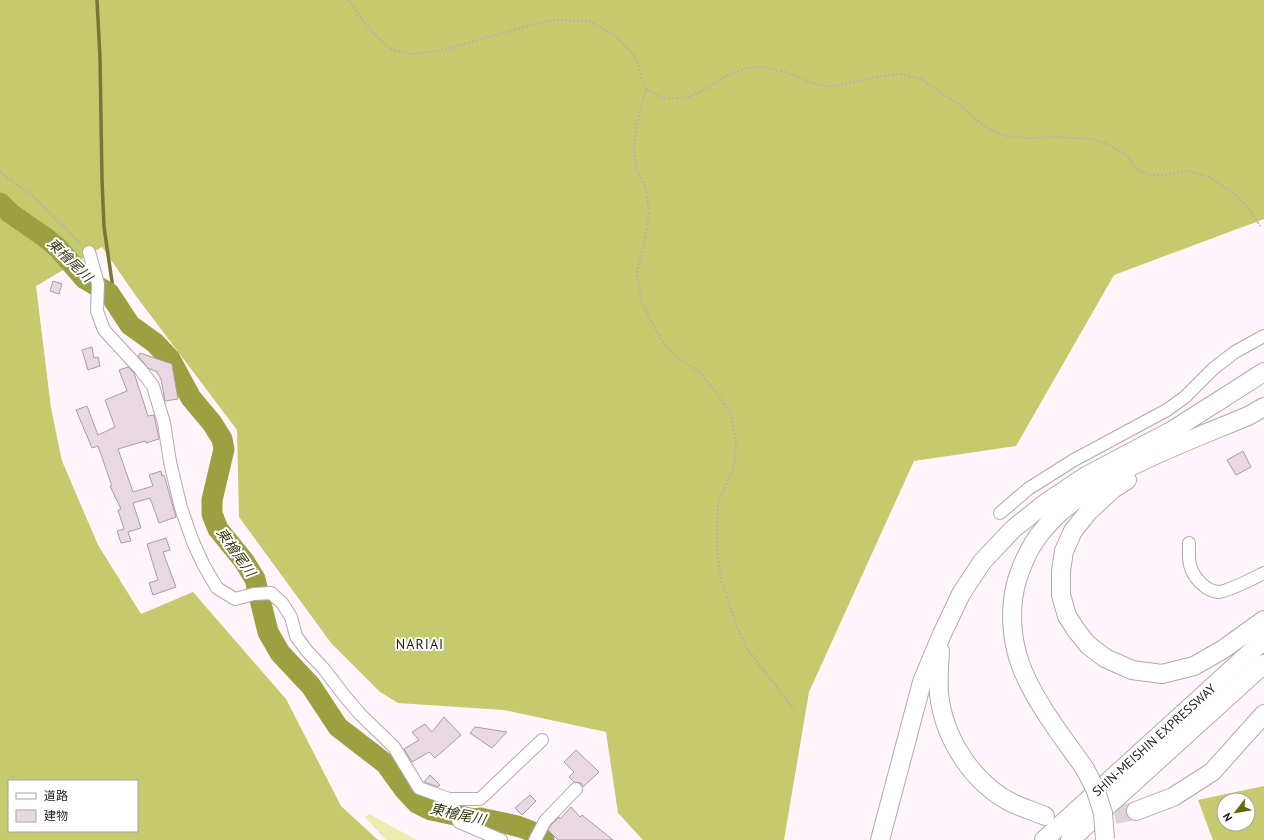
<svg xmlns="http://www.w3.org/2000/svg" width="1264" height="840" font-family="'PT Sans','Noto Sans JP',sans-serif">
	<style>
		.green { fill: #e9eeaf }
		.forest { fill: #c5ca6d; fill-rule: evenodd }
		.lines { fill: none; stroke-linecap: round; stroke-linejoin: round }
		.stream { stroke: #777837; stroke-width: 3.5 }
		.river { stroke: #9ba041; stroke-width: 21 }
		.building { fill: #e8d8e1; stroke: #ab9ca4 }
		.highway-tunnel { stroke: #ded4d9; stroke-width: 18; stroke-dasharray: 18 9; stroke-linecap: butt }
		.minor-casing { stroke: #b5a7af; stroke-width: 14 }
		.highway-casing { stroke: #b5a7af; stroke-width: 20 }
		.path { stroke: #b7afb3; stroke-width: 2; stroke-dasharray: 2 2; stroke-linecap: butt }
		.minor { stroke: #fff; stroke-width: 12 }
		.highway { stroke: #fff; stroke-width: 18 }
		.highway-bridge-casing { stroke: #b5a7af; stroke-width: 20; stroke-linecap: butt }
		.highway-bridge { stroke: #fff; stroke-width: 18 }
		.labels { text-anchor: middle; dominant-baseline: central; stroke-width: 4; stroke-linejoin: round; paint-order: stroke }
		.street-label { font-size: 13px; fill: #221c1f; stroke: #fff }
		.water-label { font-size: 14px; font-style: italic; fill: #34360e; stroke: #fff }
		.neighbourhood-label { font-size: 14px; letter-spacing: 1px; fill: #221c1f; stroke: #fff }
	</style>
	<rect width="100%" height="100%" fill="#fff5fa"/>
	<polygon class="green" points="369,814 417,840 386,840 365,817"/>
	<g class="forest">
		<path d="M0,0H1264V219L1114,275L1016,446L914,461L809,692L784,840H643L618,813L606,732L504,710L398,703L380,692L331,643L239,517L237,430L136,296L102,247L36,286L51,408L62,461L98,545L141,614L193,592L286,699L341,806L378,840H0ZM9,781H137V831H9Z"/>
		<path d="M1264,786V840H1213L1198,800ZM1224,800H1248V824H1224Z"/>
	</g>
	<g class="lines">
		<polyline class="stream" points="97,0 100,58 102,180 104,227 115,302"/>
		<path class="river" d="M0,203L10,213L46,238L58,248L85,279L109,293L130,325L155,343L170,359L191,398L212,423L222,439L224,449L212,500V514L218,529L244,561L255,579L268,632L280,653L311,686L338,727L386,764L404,789L417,803L431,810L474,819L480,818C501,823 528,825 544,840"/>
	</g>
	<g class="building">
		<polygon points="53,281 62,284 59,294 50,291"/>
		<polygon points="92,347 94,358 98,357 100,366 88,370 82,350"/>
		<polygon points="140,353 172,364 178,399 165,401 161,379 157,372 148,368 138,356"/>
		<polygon points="128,367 134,373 148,416 154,415 159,439 146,443 145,441 138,443 118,449 133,492 153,486 149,475 161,471 162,476 164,475 176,517 159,523 150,498 133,503 141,528 128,532 131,541 121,543 117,531 124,529 118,510 121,509 110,486 112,486 98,446 92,448 76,410 87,406 98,435 115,427 105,400 127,391 119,370"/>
		<polygon points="1243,451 1251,467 1236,475 1227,460"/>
		<polygon points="166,538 170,550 163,552 176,587 153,595 149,583 158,580 147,544"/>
		<polygon points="444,717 461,735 435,758 429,752 412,762 404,749 419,740 412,732 425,724 432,732"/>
		<polygon points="475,727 507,732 492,748 470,733"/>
		<polygon points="576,750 599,772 583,787 581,783 574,782 569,777 574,772 564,762"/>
		<polygon points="430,775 440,785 438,787 424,782"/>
		<polygon points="530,795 536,801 522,815 515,808"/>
		<polygon points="571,807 580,817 582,815 613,840 558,840 548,830 551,825 559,817 560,819"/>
	</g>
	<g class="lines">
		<polyline class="highway-tunnel" points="1088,820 1136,811"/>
		<g class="minor-casing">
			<g id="minor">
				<polyline points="89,252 98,284 97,311 104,330 140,369 153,386 164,423 170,462 181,508 193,542 203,564 217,588 235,599 254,594 271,593 282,603 291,617 296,636 307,651 324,669 343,694 360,714 394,747 419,788 449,799 480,799 542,740"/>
				<polyline points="1000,513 1028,489 1074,460 1167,410 1185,397 1214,368 1235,352 1264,336"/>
				<path d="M1189,543C1189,551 1188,561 1191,568C1195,579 1206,591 1218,592C1227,592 1254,578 1264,573"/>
				<polyline points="449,799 459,822 501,840"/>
				<polyline points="535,840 545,821 576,789"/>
			</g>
		</g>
		<g class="highway-casing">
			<g id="highway">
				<polyline points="1127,480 1113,489 1089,511 1073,531 1064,551 1061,571 1061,595 1067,616 1076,630 1088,645 1105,658 1132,670 1162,674 1194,666 1222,650 1264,620"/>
				<path d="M940,651C939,665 938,679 939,694C944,739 973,784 1014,804C1024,808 1035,812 1045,816"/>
				<path d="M1085,769C1063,737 1035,703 1021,666C1011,639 1009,608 1017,580C1021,568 1026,555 1033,544C1071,481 1182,444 1248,416L1264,407"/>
				<polyline points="1136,811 1173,797 1212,772 1264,714"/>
				<polyline points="880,840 922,682 942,634 961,594 982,562 1013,529 1047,502 1086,476 1173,430 1264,372"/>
				<polyline points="1044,840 1264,640"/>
				<polyline points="1070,840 1264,664"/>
			</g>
		</g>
		<g class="path">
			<polyline points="349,0 360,17 376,36 393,50 413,54 440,51 513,30 552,20 590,21 618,38 635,57 646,89 636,126 634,151 636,168 646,189 649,211 645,237 637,273 641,301 652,323 663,342 677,357 700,373 723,401 732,418 736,443 734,467 718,503 717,550 721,579 737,627 748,650 796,712"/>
			<polyline points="646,89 667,99 689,97 707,88 726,76 747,68 764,67 785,72 812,83 832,87 876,77 901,74 921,79 957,103 984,126 1005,136 1028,138 1057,137 1093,139 1109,145 1125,154 1139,171 1151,175 1166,175 1187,171 1209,177 1231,191 1248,207 1260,226"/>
			<polyline points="0,172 36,199 81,244"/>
		</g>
		<use href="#minor" class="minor"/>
		<use href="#highway" class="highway"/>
		<g class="highway-bridge-casing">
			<polyline id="highway-bridge" points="1085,769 1095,788 1103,813 1105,839"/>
		</g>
		<use href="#highway-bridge" class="highway-bridge"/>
	</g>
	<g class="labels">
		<g class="street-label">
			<text transform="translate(1154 740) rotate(-42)">SHIN-MEISHIN EXPRESSWAY</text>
		</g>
		<g class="water-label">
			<text transform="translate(70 260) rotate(44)">東檜尾川</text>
			<text transform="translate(236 552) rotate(55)">東檜尾川</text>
			<text transform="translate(458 814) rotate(12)">東檜尾川</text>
		</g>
		<g class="neighbourhood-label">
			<text x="420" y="644">NARIAI</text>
		</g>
	</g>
	<rect x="8" y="780" width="130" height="52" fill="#ffffff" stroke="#a7a4a5"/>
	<rect x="16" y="793" width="20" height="6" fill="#ffffff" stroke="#a7a4a5"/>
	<text x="44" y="800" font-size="12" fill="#221c1f">道路</text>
	<rect x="16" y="810" width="20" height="12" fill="#e8d8e1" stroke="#a7a4a5"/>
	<text x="44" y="820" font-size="12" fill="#221c1f">建物</text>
	<g transform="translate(1236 812) rotate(239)"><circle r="19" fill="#ffffff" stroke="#a7a4a5"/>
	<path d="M0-3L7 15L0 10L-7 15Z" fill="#656806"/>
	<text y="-6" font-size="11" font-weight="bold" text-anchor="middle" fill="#221c1f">N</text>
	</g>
</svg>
